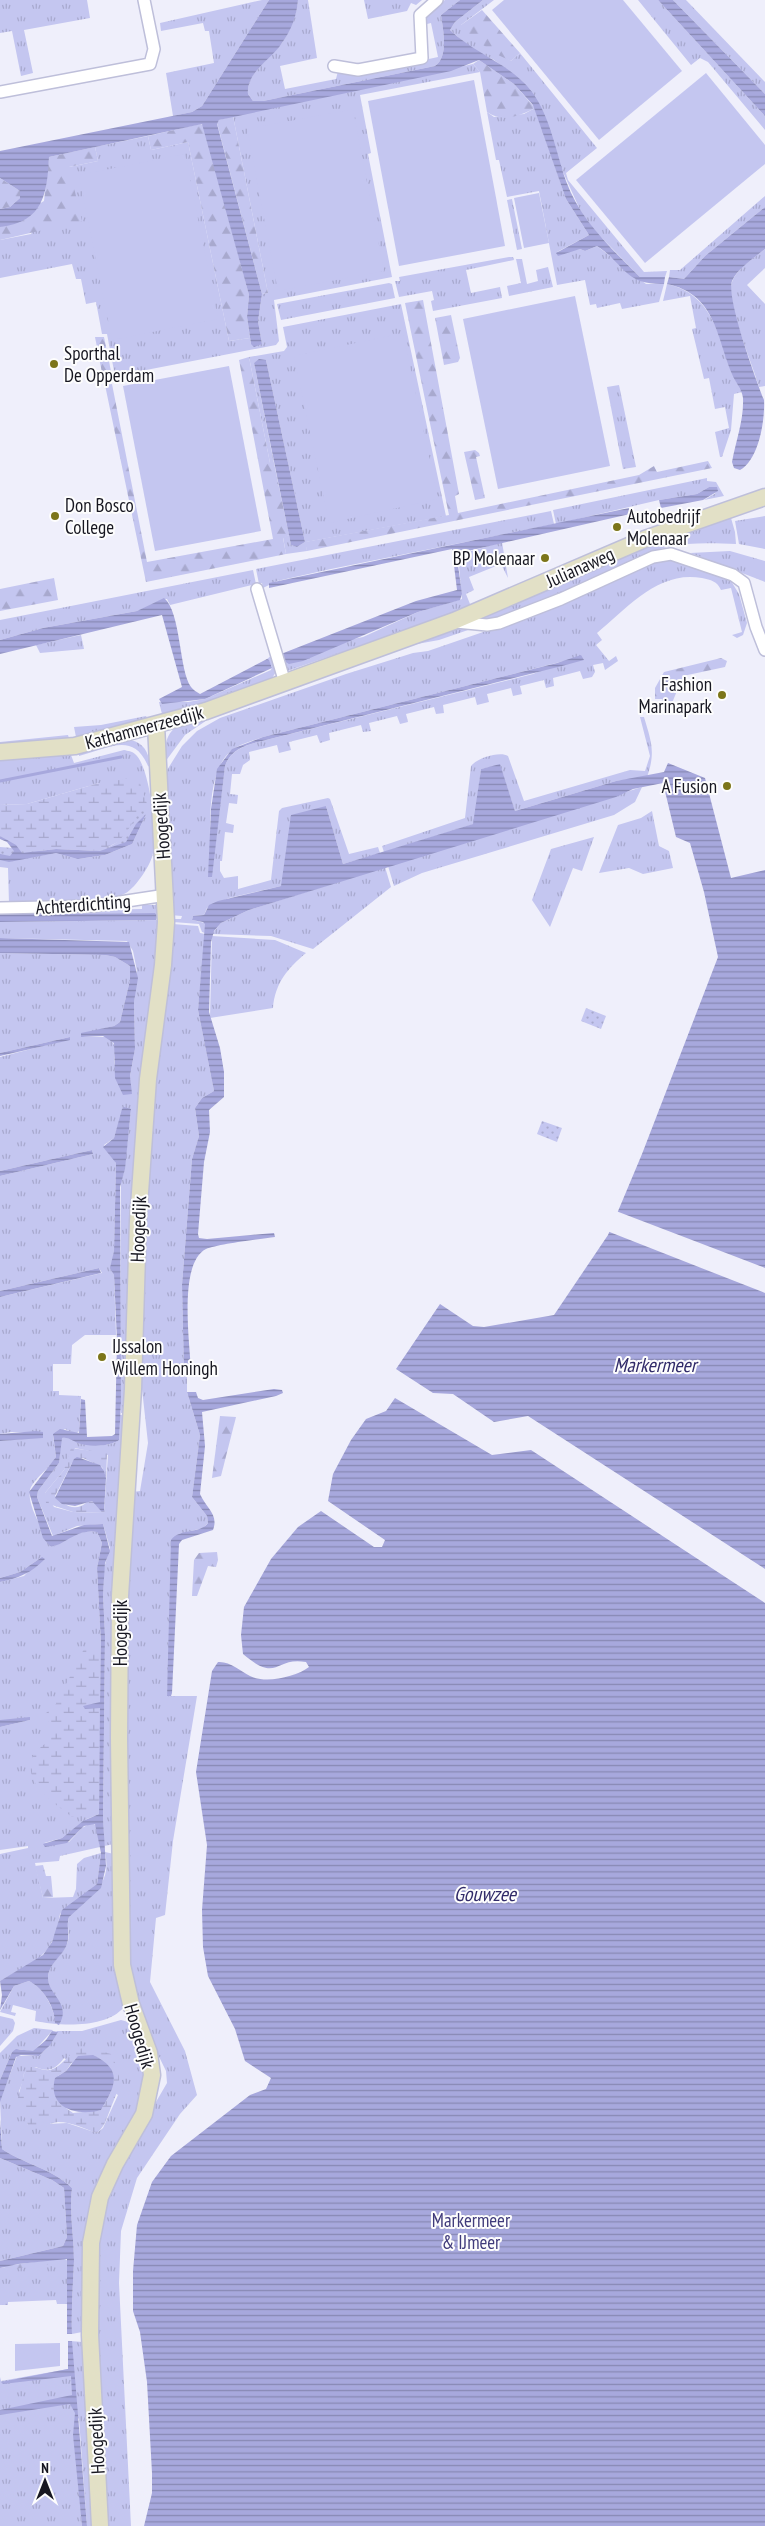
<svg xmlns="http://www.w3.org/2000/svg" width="765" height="2526" font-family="'PT Sans Narrow',sans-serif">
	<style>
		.grass { fill: url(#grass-tufts); fill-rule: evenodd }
		.forest { fill: url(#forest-firs) }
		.wetland { fill: url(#wetland-marsh); fill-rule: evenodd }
		.park { fill: url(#park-dots) }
		.pitch { fill: #c4c6f0 }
		.water { fill: url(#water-rules) }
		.pier { fill: #efeffb }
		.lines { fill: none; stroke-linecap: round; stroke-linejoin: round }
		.stream { stroke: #a7a8dd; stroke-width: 3 }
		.street-casing { stroke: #bebfda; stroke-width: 14 }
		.secondary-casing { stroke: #bebfda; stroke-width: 19 }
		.street { stroke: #fff; stroke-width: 11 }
		.secondary { stroke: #e2e0c6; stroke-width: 16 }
		.poi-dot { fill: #7c7519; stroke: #fdfdfd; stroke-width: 2 }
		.labels { text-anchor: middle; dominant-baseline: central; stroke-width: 4; stroke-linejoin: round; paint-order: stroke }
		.poi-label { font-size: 19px; fill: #171721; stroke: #fdfdfd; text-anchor: start }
		.street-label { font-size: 19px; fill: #171721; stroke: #fdfdfd }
		.park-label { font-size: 19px; fill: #403b7b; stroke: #fdfdfd }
		.water-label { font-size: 20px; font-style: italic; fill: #312b69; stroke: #fdfdfd }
	</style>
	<defs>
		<pattern id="grass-tufts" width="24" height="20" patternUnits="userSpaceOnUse" patternTransform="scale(1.25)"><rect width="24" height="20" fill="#c4c6f0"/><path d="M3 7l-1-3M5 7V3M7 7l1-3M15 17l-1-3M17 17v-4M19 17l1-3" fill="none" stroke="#a8a9ce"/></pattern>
		<pattern id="forest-firs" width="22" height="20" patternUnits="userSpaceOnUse" patternTransform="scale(1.25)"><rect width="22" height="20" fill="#c4c6f0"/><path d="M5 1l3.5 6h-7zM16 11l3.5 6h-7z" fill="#a8a9ce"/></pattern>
		<pattern id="wetland-marsh" width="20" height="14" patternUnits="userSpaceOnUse" patternTransform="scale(1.25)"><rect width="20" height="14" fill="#c4c6f0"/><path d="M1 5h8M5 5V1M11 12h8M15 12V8" fill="none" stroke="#a8a9ce"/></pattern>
		<pattern id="park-dots" width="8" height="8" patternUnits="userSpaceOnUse" patternTransform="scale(1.25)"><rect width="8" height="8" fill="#c4c6f0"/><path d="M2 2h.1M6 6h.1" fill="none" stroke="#a8a9ce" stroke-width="1.8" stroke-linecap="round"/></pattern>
		<pattern id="water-rules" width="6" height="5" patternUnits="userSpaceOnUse" patternTransform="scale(1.25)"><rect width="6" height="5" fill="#a7a8dd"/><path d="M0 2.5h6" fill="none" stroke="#8788b3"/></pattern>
	</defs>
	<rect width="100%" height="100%" fill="#efeffb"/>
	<g class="grass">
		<polygon points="0,0 87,0 90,18 24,30 33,73 21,76 12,31 0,33"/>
		<polygon points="262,0 269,0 202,106 192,112 173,116 166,73 214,63 209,31 205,31 203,23 161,31 160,23"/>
		<path d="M298,0H308L317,58L280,66L285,89L336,79L338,71L360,74L438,57L431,23L423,25L425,15L445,0H460L441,15C443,30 449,56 435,66L263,101H253L248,94C246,72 271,59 282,43C290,31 297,14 298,0Z"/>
		<polygon points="364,0 422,0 416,5 411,3 407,11 368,19"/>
		<polygon points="483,0 494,0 461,25 511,61 520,53 597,148 566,173 568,180 644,272 667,271 665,277 640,277 596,232 581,212 522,81 494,60 472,49 450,30 455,22"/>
		<polygon points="638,0 658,0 765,116 765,130 708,62 700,58 691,65"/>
		<polygon points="673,0 686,0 765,82 765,94"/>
		<polygon points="473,64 480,72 360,95 371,153 368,154 392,277 274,300 279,341 276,345 115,376 107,334 102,334 96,302 86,304 81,279 76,279 72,264 0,278 0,240 31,234 69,167 98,161 95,147 148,136 151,150 188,142 229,341 250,338 251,344 262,344 258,321 262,294 268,293 233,116"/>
		<polygon points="535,108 566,199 589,235 557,252 580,249 585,251 597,246 646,284 664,284 659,302 622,309 620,303 597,308 596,304 590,305 585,280 557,285 539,191 507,197 499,160 496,160 487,112 494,117 524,114"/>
		<polygon points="765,196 765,207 705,256 684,279 669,277 670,270 680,270"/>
		<polygon points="512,199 522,249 517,250 507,200"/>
		<path d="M765,249V268L747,285L765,304V386L759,387C753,365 725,301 732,282C737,268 754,258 765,249Z"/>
		<polygon points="509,257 513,257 514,260 466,270 471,293 500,287 502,298 433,311 431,301 434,300 432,291 399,297 395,281 400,281 399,277"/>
		<polygon points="516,259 522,259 527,284 538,281 536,270 548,267 553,287 509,296 507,286 521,283"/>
		<polygon points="389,283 392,284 395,298 281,320 277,304"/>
		<path d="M667,284C721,296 718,351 742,392L734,394L731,430L722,457H720L715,432L729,428L725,407L715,409L709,378L704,379L692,329L696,328L690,296L663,301Z"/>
		<polygon points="401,304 446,516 306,542 307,551 286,554 283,537 289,535 291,545 297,547 305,542 266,360 254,363 274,463 270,463 249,357 284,351 287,347 283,327"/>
		<polygon points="619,385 636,467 623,469 607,387"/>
		<polygon points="707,478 707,481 716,482 724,496 704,500 716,493 709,487 697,494 659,500 556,524 553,510"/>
		<polygon points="551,511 554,524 331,569 277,581 263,588 262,583 259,584 256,569"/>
		<polygon points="765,516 765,549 739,544 735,521"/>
		<path d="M731,518L735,532L736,544C714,543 689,542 667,547C631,556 505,633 478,618L652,542L715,521Z"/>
		<polygon points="502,542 508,578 501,564 469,577 474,590 466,594 470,604 468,609 287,671 281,654 363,637 418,612 462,599 458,555"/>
		<polygon points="730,551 765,561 765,582 690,553"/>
		<path d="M668,558L731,581L739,594L747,623L743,635L737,638L732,635L742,632L731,588L721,590C717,581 711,580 702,578C659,570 628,607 597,633L602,640L596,645L609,661L616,656L618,661L605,670L603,663L593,665L595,672L592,677L583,679L580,671L553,678L554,686L546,688L544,680L520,686L522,694L513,696L511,688L487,694L489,702L477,705L475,697L443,705L444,713L436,714L434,707L406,714L408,722L400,724L397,716L369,723L371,731L363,732L361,725L329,733L330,740L320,743L317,735L289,742L291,750L279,753L277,745L249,752L250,760L243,765L240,774H232L230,794L238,795L237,804L229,803L226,823L234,825L233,833L225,832L222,861H220V871L224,878L238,876V889L271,880L279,811L282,808L328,798L330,799L349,854L378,847L380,853L343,864L326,806L281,886L229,898L207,908L204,915L193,916L192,920L205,923V933L202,932L199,924L173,922L170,919H181L182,916L170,915L164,775L182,746L197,731L220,718L346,674L413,653L428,651L530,616L652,562ZM564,661L533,674L258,742C244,746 230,751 225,766L211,878C211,844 203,774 231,751C239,744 253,741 263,737Z"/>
		<path d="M253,570L256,584L170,605L167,599C156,600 147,608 137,611L43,628L0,640V620Z"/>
		<polygon points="461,626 471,629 439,640 406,646"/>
		<polygon points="81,635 84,649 40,653 36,645"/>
		<polygon points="272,655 276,672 270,681 229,697 162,714 159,702 188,702 205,699 271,670 272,667 267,659"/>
		<path d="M216,714L185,735L165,762C163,721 182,725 216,714Z"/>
		<polygon points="146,716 148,719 76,737 74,727 101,725"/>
		<path d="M640,717H644C651,741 656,752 647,777L616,781L515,811L500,765L481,769L474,824L384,852L382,846L465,818L471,766C477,758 500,751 508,756L524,801L630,770L645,771L650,756Z"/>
		<polygon points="68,735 69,738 0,745 0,742"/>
		<path d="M131,740C145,744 149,753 150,767L148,766C133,731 108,749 79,756V754L116,742Z"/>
		<path d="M124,750C128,751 132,751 135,754C150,766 157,834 153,853C151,865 136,887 126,893C101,907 38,903 9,904L8,868L0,867V860L21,859L56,853L78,859L105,855L132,844L146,814L99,783L27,804L0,805V759L71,755L74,763Z"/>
		<polygon points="642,787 635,802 614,815 422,873 394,886 388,866"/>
		<polygon points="652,811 659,846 669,851 673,868 643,874 629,868 599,873 618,825 641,818"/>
		<polygon points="594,837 582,871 573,868 550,927 532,900 551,849"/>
		<polygon points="385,867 391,887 313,949 271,936 212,934 221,923 249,910"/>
		<polygon points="142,905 158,905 158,915 155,913 0,914 0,912 142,909"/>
		<path d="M160,920L128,1363H120L121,1181L124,1172L131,1110L120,1119L114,1138L104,1145C106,1153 113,1155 116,1163L114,1251C113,1262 110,1266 114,1275L116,1335H85L72,1345L71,1364H53V1391H59V1395L81,1396L79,1431L76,1434L65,1429L53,1436L56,1457C50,1468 37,1476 31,1487C24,1502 45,1535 54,1546C68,1538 80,1529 97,1532L102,1543L97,1568L101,1644L99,1814L87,1819L62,1838L44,1843L69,1842L82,1828L91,1823L96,1825L100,1847L60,1856L59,1861L35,1863L43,1898L73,1897L76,1889L77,1864L84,1858L101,1853L97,1884L60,1914L56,1933L48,1949L36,1961L0,1981V1854L28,1848V1846L0,1850V1727L30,1720H0V1582L24,1576L42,1557L20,1572L0,1578V1441L43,1437V1432H11L0,1434V1297L102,1273L99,1268L0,1291V1176L93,1154L92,1150L0,1171V1057L70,1039V1037L0,1053V953L105,955L115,957L130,966V980L120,1022L114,1026L81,1034L84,1037H107C121,1046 111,1055 115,1066C119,1076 126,1085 131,1094L130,1076L135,1049L134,1002L137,971L133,951L127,941L0,938V922Z"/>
		<polygon points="173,924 198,926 200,933 205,934 198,1010 214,1091 202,1098 195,1108 199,1136 192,1159 182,1285 184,1372 187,1373 187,1392 200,1435 192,1497 207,1516 208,1523 203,1528 179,1534 167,1696 197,1696 173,1841 165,1915 156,1918 150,1982 185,2051 197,2095 180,2114 137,2178 121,2231 119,2283 131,2526 107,2526 94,2286 102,2205 146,2119 167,2083 166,2071 147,2032 130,1981 124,1709 132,1492 140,1491 148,1443 140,1371 144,1187"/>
		<path d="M212,936L275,940L306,953C288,968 275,983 273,1008L210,1018Z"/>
		<polygon points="120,1367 127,1367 125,1413 121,1413"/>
		<path d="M120,1415H125L114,1844L104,1846L103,1819L105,1636L103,1594L104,1568L110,1548L103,1524L77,1526L53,1536L37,1497L38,1491L59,1463L61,1438C68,1436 73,1441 80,1443C91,1446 109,1447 119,1440ZM75,1448L108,1455L104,1513L73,1512L54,1507L45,1493L64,1470Z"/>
		<path d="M105,1852L114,1854L124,2007C106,2029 59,2026 35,2021L36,2011L13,2005L11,2012L16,2013L15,2016L0,2012L14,1986L29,1981C44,1988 54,2008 56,2024L59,2025C69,1997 47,1998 48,1978C48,1964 62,1956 67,1944C71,1935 66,1926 69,1917C86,1892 113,1890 105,1852Z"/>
		<polygon points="0,2016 13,2019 15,2023 13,2031 0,2046"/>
		<path d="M121,2020L132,2023L145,2069L142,2103L110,2162L82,2332L72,2334C71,2309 73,2286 74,2261C74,2236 69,2213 72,2188C53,2169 24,2164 2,2149L0,2100L17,2056H39L46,2049L57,2031H82ZM64,2058L118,2095L103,2128L97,2133L67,2123L28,2125L19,2091L23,2081L24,2073L36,2067C48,2073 56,2069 64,2058Z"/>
		<polygon points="34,2028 53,2030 33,2052 19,2049 12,2052 0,2080 0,2053 17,2036"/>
		<polygon points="0,2158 52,2180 64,2188 67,2237 63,2246 0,2261"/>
		<polygon points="63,2258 68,2261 67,2304 57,2304 56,2300 8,2302 8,2305 0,2305 0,2268"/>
		<polygon points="70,2341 83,2342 95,2526 87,2526 79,2419 75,2414 82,2526 0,2526 0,2377 1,2381 68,2369"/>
	</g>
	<g class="forest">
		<polygon points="482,10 520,53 511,61 498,55 459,29 461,25"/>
		<path d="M479,60L514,84L535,108C520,116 502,123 487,112L480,72L473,64Z"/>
		<polygon points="233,116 268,293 262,294 217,123 219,120"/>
		<polygon points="200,124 204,125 249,295 247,317 250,338 229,341 188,142 151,150 148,136"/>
		<polygon points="95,147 98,161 69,167 82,221 0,240 0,227 44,201 49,157"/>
		<polygon points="0,178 20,191 20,198 10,207 0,209"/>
		<polygon points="423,300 459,494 455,496 458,513 639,475 654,466 657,472 708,461 712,468 307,551 305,542 449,515 405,303"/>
		<polygon points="451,315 460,358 458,362 444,365 435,318"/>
		<polygon points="95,337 104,337 112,376 103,378"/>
		<polygon points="249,357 270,463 274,463 289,535 283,538 286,554 146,582 105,385 112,384 147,562 273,539 239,360"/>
		<polygon points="475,450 479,453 480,456 476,457 485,498 475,500 464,452"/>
		<polygon points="54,578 58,600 0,611 0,589"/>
		<polygon points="721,658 727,661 725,667 683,676 670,708 665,709 662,699 655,699 655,688 664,672"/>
		<polygon points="220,1416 236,1417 221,1476 212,1478"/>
		<polygon points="217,1552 218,1560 216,1567 208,1566 197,1596 192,1596 194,1560 199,1553"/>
		<polygon points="43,1865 46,1876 51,1876 53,1897 43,1898 35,1866"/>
		<polygon points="49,2260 50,2264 6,2270 5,2266"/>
	</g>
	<g class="wetland">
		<polygon points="138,777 147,804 146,814 130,836 100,851 56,849 22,853 0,836 0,805 27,804 99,783"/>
		<path d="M71,1448L107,1453L106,1478L102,1467L83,1458L72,1463L55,1496C61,1503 71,1510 81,1506C86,1504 86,1501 92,1501L105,1510L104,1513L73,1512L46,1503L45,1493L64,1470Z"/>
		<path d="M101,1644L100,1702L83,1705L100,1708L99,1811H89L72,1817C56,1804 21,1783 33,1756C39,1746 52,1741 56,1730L54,1723L45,1721V1714L56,1704L86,1645Z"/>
		<path d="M86,2047L111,2054C124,2081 120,2085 110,2110C106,2120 105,2126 97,2133C84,2129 73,2122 58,2122C47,2123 39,2132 28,2125L18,2098L25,2070L31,2067C38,2067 43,2071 50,2070C65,2066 69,2049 86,2047ZM93,2055C123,2069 116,2086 101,2110L73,2113L66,2108L58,2076L66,2071L74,2059Z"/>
	</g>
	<g class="park">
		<path d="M143,809L146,810V814L132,844L77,859L56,853L9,862L0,860V847C29,849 94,860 117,842C129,833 133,818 143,809Z"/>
		<polygon points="586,1008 606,1016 601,1029 581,1021"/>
		<polygon points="542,1121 562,1128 557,1142 537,1134"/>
	</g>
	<g class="pitch">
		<polygon points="504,0 623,0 682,71 599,140 492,10"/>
		<polygon points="706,73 765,145 765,164 645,263 576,180"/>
		<polygon points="474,80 505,246 399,266 368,101"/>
		<polygon points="353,109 384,271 278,291 247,129"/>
		<polygon points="185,154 218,319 112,340 79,175"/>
		<polygon points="539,193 549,243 524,248 514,198"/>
		<polygon points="575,296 610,466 498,489 463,319"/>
		<polygon points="403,333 438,499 329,523 294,356"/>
		<polygon points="229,366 261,531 155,551 123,386"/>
		<polygon points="60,2343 60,2366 15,2371 15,2344"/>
	</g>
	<g class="water">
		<path d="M269,0H298C297,15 291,31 282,43C272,59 246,72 248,94L253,101H263L435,66C449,56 443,30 441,15L460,0H483L455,22L450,30C475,54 511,64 532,92C550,116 556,152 566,181C580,220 611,248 640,277H665L664,284C624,285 625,264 597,246L585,251L580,249L558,256L556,253L589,235L566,199L533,105L514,84L479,60L451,71L219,120L217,124L262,294L258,321L262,344L254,347L251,344L247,317L249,295L202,124L49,157C47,193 44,222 0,227V209L10,207L20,198V191L0,178V151L192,112L202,106Z"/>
		<polygon points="658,0 673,0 765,94 765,116"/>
		<path d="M765,207V249C754,258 738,268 732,281C726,298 756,380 764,400C765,420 759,460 740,470L734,468L732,462C736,440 744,420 743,398C742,389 735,382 732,374C716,335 715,294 667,284L669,277L684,279L705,256Z"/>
		<polygon points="259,359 266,360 305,542 297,547 291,545 254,363"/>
		<polygon points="709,487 717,487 718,491 703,500 661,508 659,500 697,494"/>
		<polygon points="629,508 630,514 459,553 457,558 462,594 460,600 418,612 303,661 289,664 284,661 281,654 416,601 457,590 452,549 269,588 269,583"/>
		<path d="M164,598C181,611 179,671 191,687C193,690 197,692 200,694L267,659L269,660L272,668L205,699L162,704L159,699L182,687L162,615L0,654V640L43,628L137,611Z"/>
		<path d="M581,655L584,660L562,666L258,742C243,746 230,751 225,766L212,877H208L211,809L217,769L232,749L263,737L557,663Z"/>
		<path d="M668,763L705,778L731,878L765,870V1569L528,1416L494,1422L453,1394L433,1393L396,1369L440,1304L473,1326L484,1327L554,1315L608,1235L642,1154L718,957L704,892L690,843L676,837L663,783L633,789L616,797L249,910L221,923L214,931L211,942L209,1012L220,1048L224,1072V1097L209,1110L210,1132L204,1162L198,1234L199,1238L207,1239L274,1233L275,1237C260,1239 218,1244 206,1249C178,1263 190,1344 191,1371L184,1372L182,1285L192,1159L199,1136L195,1108L202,1098L214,1091L198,1010L205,924L203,922L192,920L193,916L204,915L209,905L218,901L281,886L291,815L326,806L343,864L473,824L481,769L500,764L515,811L616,781L664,772Z"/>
		<polygon points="146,814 132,844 105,855 78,859 56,853 9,862 0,860 0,854 10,856 14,851 7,842 0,839 0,836 16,845 22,853 56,849 100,851 126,842 136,824"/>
		<polygon points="155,913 158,915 156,920 0,922 0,914"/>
		<polygon points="0,938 129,942 138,978 134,1002 135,1049 130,1076 132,1094 123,1095 115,1078 114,1043 103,1036 81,1037 81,1033 114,1026 120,1022 130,980 130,966 115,957 105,955 0,953"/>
		<polygon points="70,1037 70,1040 0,1056 0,1053"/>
		<path d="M124,1107L131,1109L125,1169L120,1187L121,1402L119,1440C109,1447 89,1447 78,1443C72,1441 69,1437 62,1438L59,1463L38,1491L37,1497L52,1536L84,1525L103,1524L110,1551L105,1563L103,1594L105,1636L103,1819L106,1866L101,1888L69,1917C66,1926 70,1935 67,1944C63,1956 48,1964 48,1978C48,1995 72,2003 59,2025L55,2023C55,2007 43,1988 29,1981L14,1986L0,2010L2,1995L0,1981L43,1955L52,1942L62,1910L97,1884L101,1853L95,1824L84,1826L67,1843L45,1847L43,1844L62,1838L83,1821L99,1814L100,1708L85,1709L83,1706L100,1702L101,1644L97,1568L102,1543L97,1532C75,1528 62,1548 50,1546L43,1538L29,1492L56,1457L53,1434L60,1429L79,1433L81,1399L85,1400L87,1437L112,1436L115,1434L117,1340L114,1275L110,1268L114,1251L116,1163L103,1147L114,1138L122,1109Z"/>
		<polygon points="92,1150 93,1154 0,1176 0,1171"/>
		<polygon points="99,1268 101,1273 0,1297 0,1291"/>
		<path d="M274,1389L282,1390L283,1393L276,1396L202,1412L205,1446L200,1494C206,1508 219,1514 213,1530L182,1540L179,1544L172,1693L171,1696H167L171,1540C180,1528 200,1534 208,1523L207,1516L192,1497L200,1435L187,1392H196L198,1398L203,1400Z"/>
		<path d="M395,1398L492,1455L531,1450L765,1603V2526H144L152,2493V2473L147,2382L140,2332L133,2311V2271L137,2225L152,2182L171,2156L250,2095L266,2089L271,2078L245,2061L235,2029L208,1976L203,1947L202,1910L207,1845L196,1772L212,1671L218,1662C230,1661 240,1671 250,1676C265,1684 296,1677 309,1667L306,1662C275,1656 278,1684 243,1654L241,1635L244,1607L271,1559L298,1527L321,1511L374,1547H382L385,1540L328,1501L333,1474L351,1440L366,1419L386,1411Z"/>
		<polygon points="36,1431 43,1432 43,1438 0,1441 0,1434"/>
		<polygon points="77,1457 100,1465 104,1471 106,1478 104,1511 101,1511 92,1501 75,1506 62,1504 55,1498 74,1459"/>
		<path d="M42,1557L45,1559C31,1573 19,1578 0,1582V1578L20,1572Z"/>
		<polygon points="30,1717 30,1720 0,1727 0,1720"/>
		<polygon points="52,2031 58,2032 50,2045 39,2056 21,2055 16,2057 0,2102 0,2080 12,2052 16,2049 33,2051 46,2040"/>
		<path d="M93,2055C123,2069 116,2086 101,2110C77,2117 47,2108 55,2078L66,2071L78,2056Z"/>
		<path d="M0,2119L2,2149C24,2164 53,2169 72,2188C69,2213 74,2236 74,2261C73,2286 71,2309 72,2334H67V2259L18,2264L0,2268V2261L63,2246L67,2237L64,2188L52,2180L0,2158Z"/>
		<polygon points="68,2341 72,2341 87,2526 82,2526 73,2435 75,2413 70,2404 0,2415 0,2410 72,2395 71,2376 3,2384 1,2382 68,2369"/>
	</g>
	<polygon class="pier" points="616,1211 765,1268 765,1293 607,1231"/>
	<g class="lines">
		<polyline class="stream" points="0,781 121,757"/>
		<g class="street-casing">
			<g id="street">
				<polyline points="334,66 358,70 422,58 420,15 437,0"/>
				<polyline points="0,92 150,64 154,49 144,0"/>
				<polyline points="257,589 285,683"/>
				<polyline points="456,622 487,625 499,623 561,599 653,557 671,554 733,575 744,583 756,627 765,650"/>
				<polyline points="0,908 94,906 166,895"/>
			</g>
		</g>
		<g class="secondary-casing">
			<g id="secondary">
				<polyline points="0,752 75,746 206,711 454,621 645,539 765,497"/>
				<polyline points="100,2526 90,2335 91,2243 100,2197 115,2164 144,2114 152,2075 149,2053 131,2004 122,1965 119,1738 120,1596 133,1389 138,1221 148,1079 163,965 166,922 156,725"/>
			</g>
		</g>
		<use href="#street" class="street"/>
		<use href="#secondary" class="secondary"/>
	</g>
	<g class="poi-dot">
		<circle cx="54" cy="364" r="5"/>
		<circle cx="55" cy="516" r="5"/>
		<circle cx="617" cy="527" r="5"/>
		<circle cx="545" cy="558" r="5"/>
		<circle cx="722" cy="695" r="5"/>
		<circle cx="727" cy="786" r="5"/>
		<circle cx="102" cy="1357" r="5"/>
	</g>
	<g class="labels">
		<g class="poi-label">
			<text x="64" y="353">Sporthal<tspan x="64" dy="22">De Opperdam</tspan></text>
			<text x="65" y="505">Don Bosco<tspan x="65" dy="22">College</tspan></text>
			<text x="627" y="516">Autobedrijf<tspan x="627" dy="22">Molenaar</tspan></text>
			<text x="535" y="558" text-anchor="end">BP Molenaar</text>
			<text x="712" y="684" text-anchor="end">Fashion<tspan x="712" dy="22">Marinapark</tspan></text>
			<text x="717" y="786" text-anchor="end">A Fusion</text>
			<text x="112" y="1346">IJssalon<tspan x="112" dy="22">Willem Honingh</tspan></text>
		</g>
		<g class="street-label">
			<text transform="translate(580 567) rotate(-24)">Julianaweg</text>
			<text transform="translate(144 727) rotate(-15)">Kathammerzeedijk</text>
			<text transform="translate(161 826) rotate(-94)">Hoogedijk</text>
			<text transform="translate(83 904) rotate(-4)">Achterdichting</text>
			<text transform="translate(138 1229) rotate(-88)">Hoogedijk</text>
			<text transform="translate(120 1633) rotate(-90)">Hoogedijk</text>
			<text transform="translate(140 2036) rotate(74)">Hoogedijk</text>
			<text transform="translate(96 2441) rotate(-93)">Hoogedijk</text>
		</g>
		<g class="park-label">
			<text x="471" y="2220">Markermeer<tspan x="471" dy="22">&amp; IJmeer</tspan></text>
		</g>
		<g class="water-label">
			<text x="655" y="1365">Markermeer</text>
			<text x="485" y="1894">Gouwzee</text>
		</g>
	</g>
	<g transform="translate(45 2481)" stroke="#fdfdfd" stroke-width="4" paint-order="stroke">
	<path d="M0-4L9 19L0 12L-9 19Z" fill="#171721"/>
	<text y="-8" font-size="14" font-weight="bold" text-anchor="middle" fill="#171721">N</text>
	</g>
</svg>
